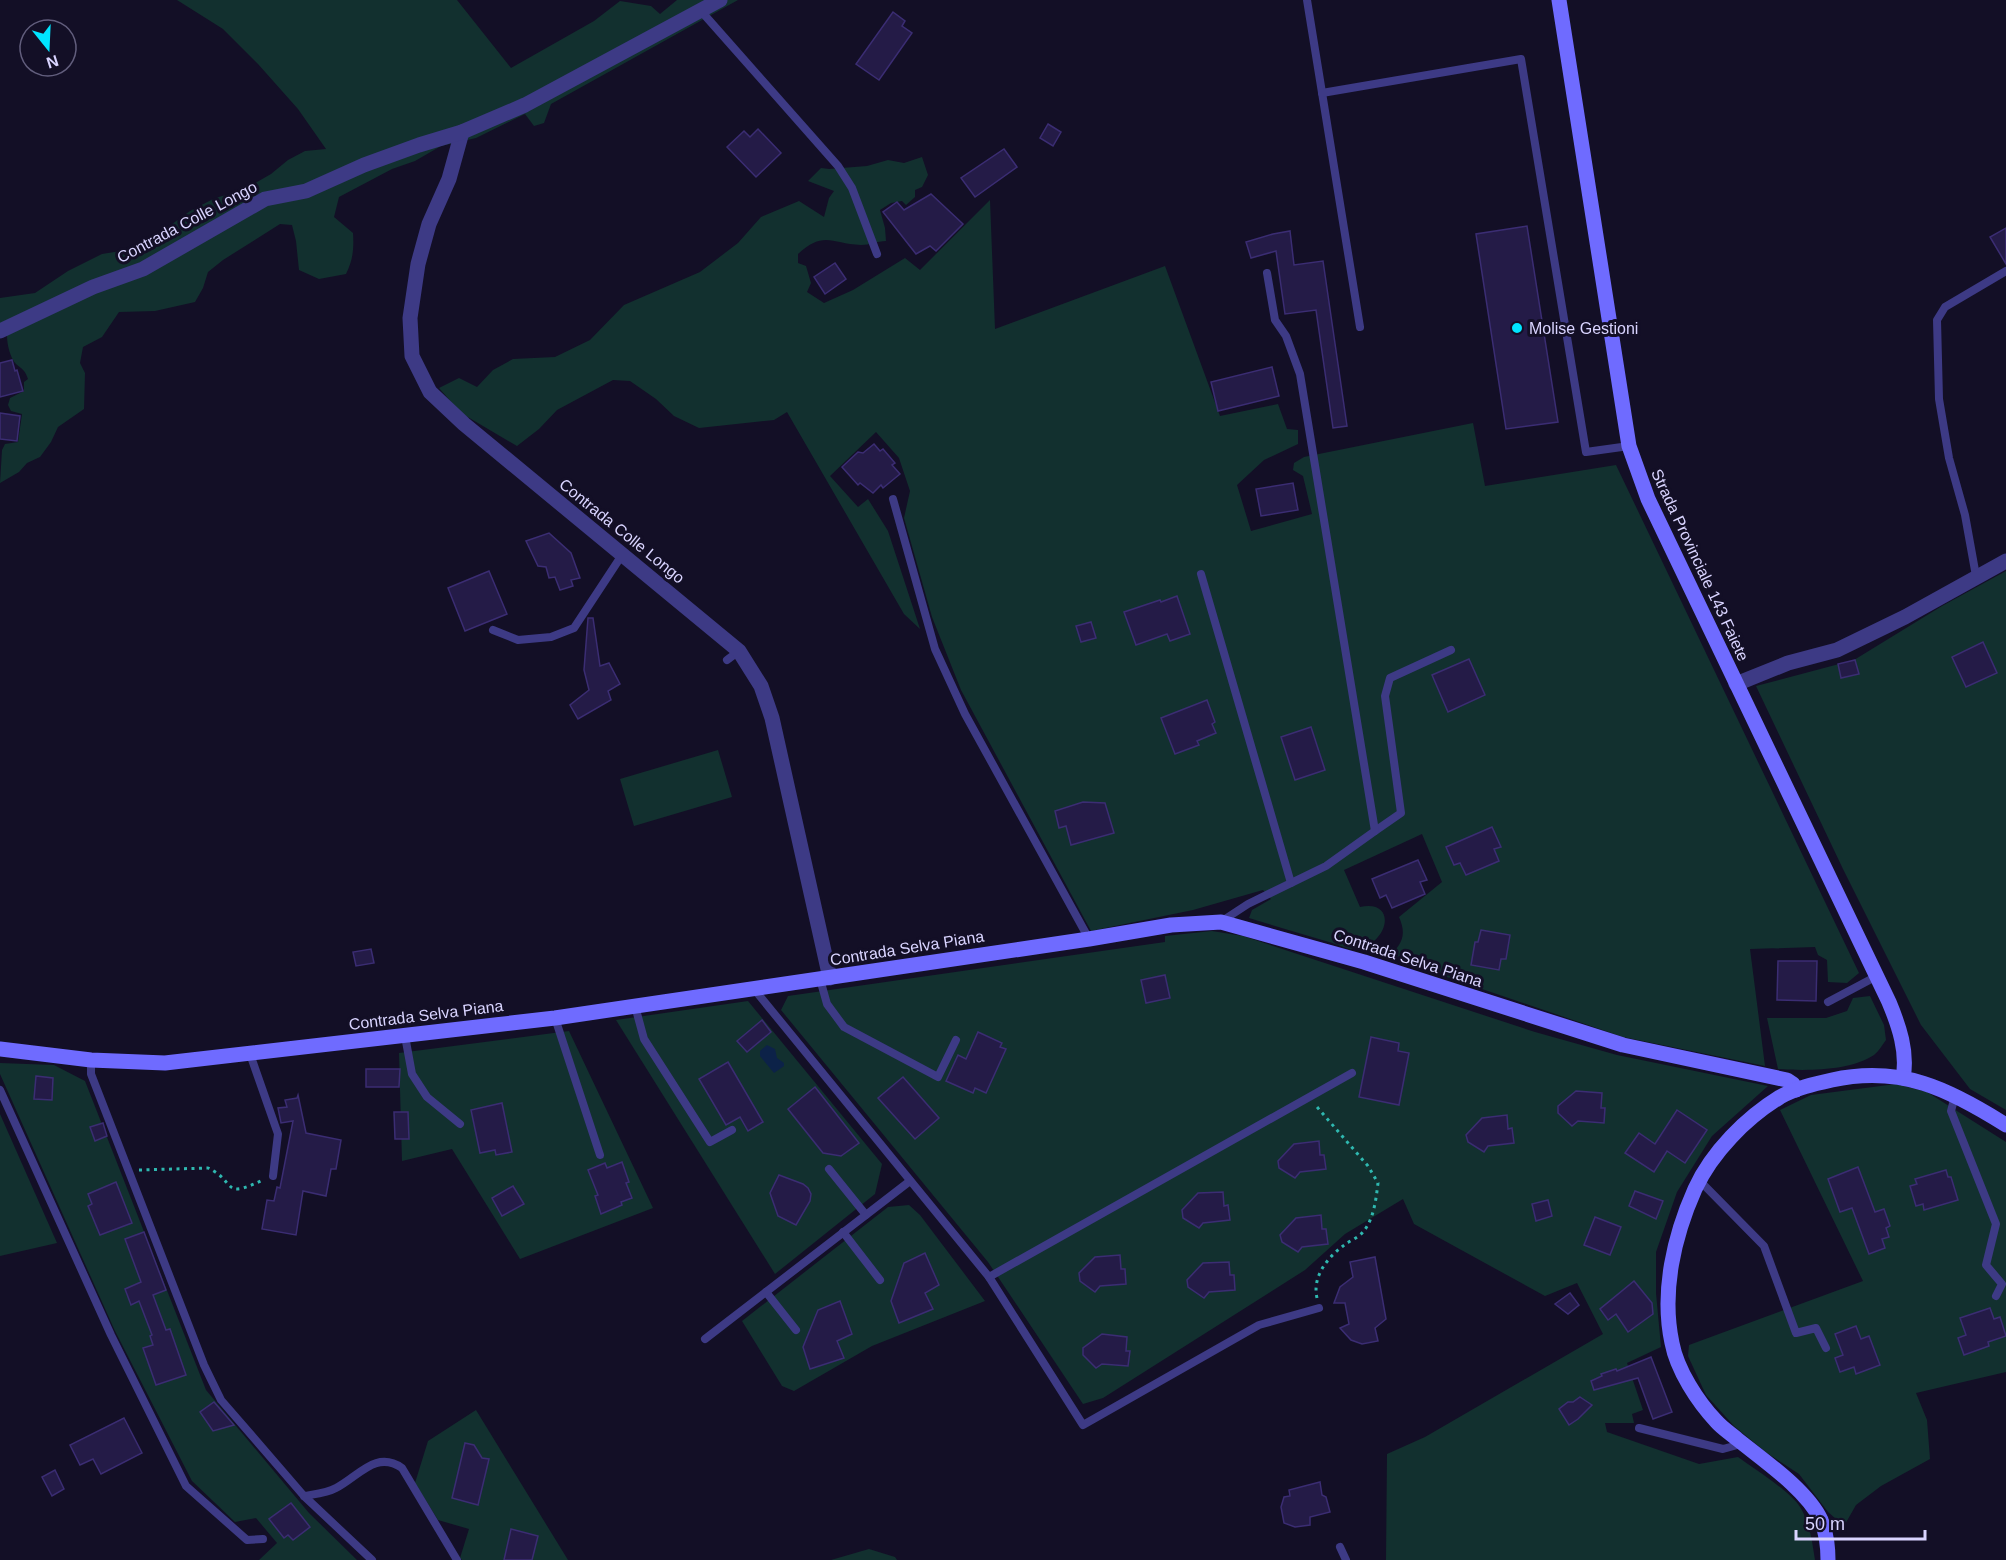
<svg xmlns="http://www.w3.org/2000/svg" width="2006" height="1560" font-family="Arial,sans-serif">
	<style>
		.green { fill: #12302f }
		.water { fill: #0c2248 }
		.building { fill: #241b47; stroke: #3b2d73; stroke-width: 1.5 }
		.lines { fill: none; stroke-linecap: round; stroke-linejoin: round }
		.path { stroke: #2fb8b0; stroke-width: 3; stroke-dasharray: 3 4.5; stroke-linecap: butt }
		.lane { stroke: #3d3a85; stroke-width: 8 }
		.street { stroke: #3d3a85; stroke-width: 15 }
		.secondary { stroke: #6f6bff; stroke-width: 15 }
		.poi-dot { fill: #00e5ff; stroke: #130f26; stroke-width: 2 }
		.labels { text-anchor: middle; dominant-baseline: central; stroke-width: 6; stroke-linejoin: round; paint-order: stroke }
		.street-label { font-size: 16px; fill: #d9d4ff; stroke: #130f26 }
		.poi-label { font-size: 16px; fill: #d9d4ff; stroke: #130f26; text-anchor: start }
	</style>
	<rect width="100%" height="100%" fill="#130f26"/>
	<g class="green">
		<path d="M177,0H457L511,68L594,21L620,1L651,6L660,14L677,0H738L551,104L544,123L534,126L525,114L476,138L441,146L415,161L392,169L339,197L334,217L353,233C354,249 353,260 346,274L319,279L299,270L296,241L292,225L280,224L223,260L208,272L203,288L195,302L155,311L119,312L102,337L83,347L80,363L85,373L84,409L58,427L51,442L40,457L27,463L19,472L0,483L2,450L5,444L18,442L22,414L11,411L8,405L10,398L24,391V382L28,379C25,370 22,369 16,364C10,358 7,344 7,336L0,332V298L35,293L68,271L102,254L139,248L190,211L215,198L241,191L271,174L288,160L305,151L326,149L298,109L258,64L223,29Z"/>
		<path d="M922,157L928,175L922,187L915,190V197L906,205L902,201L891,203L880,210L885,228L886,241C877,241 870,245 861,245C832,244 824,230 798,254V263L806,266L811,283L807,292L824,303L853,290L905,258L920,270L990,200L995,329L1165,266L1220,416L1278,404L1287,429L1298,430V444L1264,460L1237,485L1251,531L1312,514L1303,476L1293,470L1294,463L1304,457L1473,423L1485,486L1616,465L1859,973L1847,983L1828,982L1827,960L1818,955L1815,947L1750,949L1765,1066L1623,1037L1388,957C1402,945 1407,935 1399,917L1442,882L1422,834L1344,870L1360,907C1398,899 1389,944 1356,949C1348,950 1337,944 1329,942C1302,934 1275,926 1249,918L1252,910L1271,899L1263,890L1193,910L1091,931L961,690L932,617L904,518L910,491L899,458L876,432L830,476L858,507L868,499L888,531L920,629L904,614L787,412L774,420L699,428L674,416L656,399L630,381L613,380L557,410L539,429L517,446L461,413L439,388L459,378L477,387L493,370L513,359L555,357L590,340L624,305L700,272L738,243L761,217L799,201L824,217L829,198L834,191L808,181L821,168L829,169L867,166L888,160L904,163Z"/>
		<polygon points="2006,571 2006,1110 1970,1089 1921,1025 1843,869 1756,686 1854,660 1942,606"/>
		<polygon points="718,750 732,797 634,826 620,779"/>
		<path d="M1212,931L1243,936L1535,1032L1617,1055L1768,1086L1712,1136L1677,1192L1656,1252V1293L1661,1347L1627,1363L1643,1410L1632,1414L1634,1423H1605L1607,1432L1699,1464L1738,1457C1753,1468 1791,1492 1800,1507C1810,1523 1812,1541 1815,1560H1386L1387,1454L1425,1437L1603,1334L1577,1283L1545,1296L1414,1224L1403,1199L1345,1234L1305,1270L1103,1398L1083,1404L988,1262L781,1010L788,996L1165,942V936Z"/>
		<path d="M1870,996L1884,1025L1886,1040C1882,1045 1879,1051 1874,1055C1850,1071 1806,1071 1778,1069L1767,1018H1826L1847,1011L1853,998Z"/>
		<polygon points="748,1001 882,1164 875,1194 775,1274 616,1020"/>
		<polygon points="569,1031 653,1208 520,1259 452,1149 402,1161 399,1053"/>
		<polygon points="0,1063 54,1065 85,1081 206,1390 309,1513 357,1560 259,1560 277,1543 256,1518 235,1522 192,1481 115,1331 0,1074"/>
		<polygon points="1896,1084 1927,1092 2006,1142 2006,1372 1916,1393 1927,1420 1930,1459 1881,1486 1856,1505 1844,1526 1828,1512 1799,1474 1767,1453 1734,1426 1706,1395 1688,1356 1689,1345 1863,1281 1780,1110 1811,1095"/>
		<polygon points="0,1114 57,1243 0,1256"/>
		<polygon points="909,1205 920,1215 985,1301 872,1346 794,1391 782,1386 742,1321 888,1207"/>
		<polygon points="476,1410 568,1560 462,1560 460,1558 469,1529 438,1520 415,1483 428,1441"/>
		<polygon points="869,1549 895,1557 897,1560 831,1560"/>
	</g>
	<polygon class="water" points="767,1045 775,1049 777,1058 784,1063 784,1066 774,1073 760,1056 760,1051"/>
	<g class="building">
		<polygon points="893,12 905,21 902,26 912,33 879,80 856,64"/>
		<polygon points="1048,124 1061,132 1053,146 1040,138"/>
		<polygon points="758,129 781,153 756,177 727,147 744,131 750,137"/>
		<polygon points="1004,149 1017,167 975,197 961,178"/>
		<polygon points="931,194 963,224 936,251 930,246 916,254 883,212 897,202 904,210"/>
		<polygon points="1527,226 1558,422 1506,429 1476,234"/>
		<polygon points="2006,228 2006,264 1990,237"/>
		<polygon points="1290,231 1294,265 1323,261 1347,426 1333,428 1316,310 1285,314 1276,251 1251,258 1246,242 1273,234"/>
		<polygon points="835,263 846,279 825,294 814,277"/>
		<polygon points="12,360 15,371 17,370 23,391 0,397 0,363"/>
		<polygon points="1272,367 1279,396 1218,411 1211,382"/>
		<polygon points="0,413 20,416 17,441 0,439"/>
		<polygon points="874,444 880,451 883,449 895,463 892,465 900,474 883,488 881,485 873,493 860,483 858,485 842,467 858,452 863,453"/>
		<polygon points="1293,483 1298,510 1261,516 1256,489"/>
		<polygon points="549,533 571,553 580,578 571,580 573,586 560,590 555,577 549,578 546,567 538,566 526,541"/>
		<polygon points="489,571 507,614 465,631 448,588"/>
		<polygon points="1177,596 1190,634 1170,641 1167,634 1136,645 1124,612 1160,600 1161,602"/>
		<polygon points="588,618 593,618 600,666 609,663 620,684 608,691 611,700 578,719 570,705 589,690 584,670"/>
		<polygon points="1091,622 1096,638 1081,642 1076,626"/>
		<polygon points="1983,642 1997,673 1966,687 1952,657"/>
		<polygon points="1469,659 1485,695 1448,712 1432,675"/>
		<polygon points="1855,660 1859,674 1841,678 1838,664"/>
		<polygon points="1207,700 1215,722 1212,724 1216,733 1197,741 1199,745 1175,754 1161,718"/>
		<polygon points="1311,727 1325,770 1295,780 1281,737"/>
		<polygon points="1083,802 1105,803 1114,833 1071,845 1066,826 1059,828 1055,811"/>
		<polygon points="1492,827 1501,847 1494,849 1499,861 1466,875 1460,863 1454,865 1446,847"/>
		<polygon points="1418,860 1427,880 1420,882 1425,894 1392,908 1386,895 1380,898 1372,879"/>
		<polygon points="1481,930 1510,935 1506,959 1501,959 1499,970 1471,965 1475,942 1478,942"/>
		<polygon points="371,949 374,963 356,966 353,952"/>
		<polygon points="1778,961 1817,961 1816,1001 1777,1000"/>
		<polygon points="1165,975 1170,998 1146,1003 1141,980"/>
		<polygon points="762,1020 771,1032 747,1052 737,1041"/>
		<polygon points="978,1032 1002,1043 1000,1047 1006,1049 986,1093 975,1088 973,1093 946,1081 958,1055 966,1059"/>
		<polygon points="1371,1037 1399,1043 1398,1051 1409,1053 1399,1105 1359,1097"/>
		<polygon points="728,1062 763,1122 748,1131 740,1117 726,1125 699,1079"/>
		<polygon points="366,1069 400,1069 399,1087 366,1087"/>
		<polygon points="36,1076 53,1078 52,1100 34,1099"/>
		<polygon points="903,1077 939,1118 915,1139 878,1098"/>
		<polygon points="815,1087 859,1143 841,1156 823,1153 788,1109"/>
		<polygon points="1576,1091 1602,1093 1601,1108 1605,1108 1604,1123 1578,1121 1572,1126 1558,1113 1558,1106"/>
		<polygon points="298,1095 306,1133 341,1140 336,1169 331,1169 326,1196 303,1191 296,1235 262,1229 267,1200 274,1201 277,1187 280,1188 293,1121 281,1123 278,1108 287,1107 285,1100 297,1098"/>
		<polygon points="502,1103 512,1152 496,1155 495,1150 480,1153 471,1110"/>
		<polygon points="1677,1110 1707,1130 1685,1163 1667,1151 1654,1172 1625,1153 1639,1133 1655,1144"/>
		<polygon points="394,1112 408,1112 409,1139 395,1139"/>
		<polygon points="1507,1115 1508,1129 1512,1128 1514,1143 1488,1146 1484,1152 1468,1142 1466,1135 1482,1118"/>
		<polygon points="103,1123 107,1136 95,1141 90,1127"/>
		<polygon points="1319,1141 1320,1155 1324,1155 1326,1169 1300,1172 1295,1178 1279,1168 1278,1161 1294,1144"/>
		<polygon points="622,1162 629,1182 626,1183 632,1198 621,1202 622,1205 601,1214 595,1196 598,1195 588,1170 605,1163 607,1168"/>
		<polygon points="1858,1167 1875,1212 1884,1209 1890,1226 1886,1228 1889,1237 1882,1239 1885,1248 1869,1254 1852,1208 1840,1212 1828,1179"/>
		<polygon points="1946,1170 1948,1177 1951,1177 1958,1200 1924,1210 1923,1204 1916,1206 1910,1186 1917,1184 1915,1179"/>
		<polygon points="779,1175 803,1184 808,1188 811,1194 810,1201 796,1225 778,1216 770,1193"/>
		<polygon points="116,1182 132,1223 100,1235 88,1206 92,1204 88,1194"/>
		<polygon points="513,1186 524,1204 502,1216 492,1198"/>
		<polygon points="1635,1191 1663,1201 1656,1219 1629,1206"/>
		<polygon points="1223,1192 1224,1206 1228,1205 1230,1220 1203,1223 1199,1228 1183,1218 1182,1210 1198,1193"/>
		<polygon points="1548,1200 1552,1216 1536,1221 1532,1204"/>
		<polygon points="1321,1215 1322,1229 1326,1229 1328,1244 1302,1247 1298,1252 1282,1242 1280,1235 1296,1218"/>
		<polygon points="1595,1217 1621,1227 1610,1255 1584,1245"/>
		<polygon points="144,1232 166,1290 153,1295 166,1330 170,1329 186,1375 156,1385 143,1348 153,1345 150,1336 152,1335 139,1301 131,1305 125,1289 141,1282 125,1239"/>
		<polygon points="925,1253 939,1285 925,1293 933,1309 899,1323 891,1301 904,1263"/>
		<polygon points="1120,1255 1121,1269 1125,1269 1126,1284 1100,1286 1095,1292 1080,1281 1079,1273 1095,1257"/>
		<polygon points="1375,1257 1386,1319 1375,1328 1378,1341 1362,1344 1351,1340 1340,1328 1349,1324 1345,1303 1334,1303 1340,1287 1353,1277 1350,1262"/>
		<polygon points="1229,1262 1230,1275 1234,1275 1235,1290 1209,1292 1204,1298 1188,1287 1187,1280 1203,1263"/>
		<polygon points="1634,1281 1652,1303 1653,1314 1628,1332 1616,1314 1608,1320 1600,1309"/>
		<polygon points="1570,1293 1579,1305 1568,1314 1555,1304"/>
		<polygon points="840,1301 852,1334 837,1341 844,1358 810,1369 803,1347 818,1310"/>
		<polygon points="1990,1308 1994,1319 2000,1317 2006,1336 1988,1342 1989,1346 1964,1355 1958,1338 1966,1335 1960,1318"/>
		<polygon points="1856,1326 1861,1339 1869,1336 1880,1365 1856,1374 1854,1367 1840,1372 1835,1358 1843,1355 1835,1334"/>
		<polygon points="1102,1334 1127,1337 1126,1351 1130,1351 1128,1366 1102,1364 1096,1368 1083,1355 1083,1348"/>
		<polygon points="1651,1357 1672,1412 1653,1419 1638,1378 1594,1390 1591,1381 1602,1376 1601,1374 1616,1369 1617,1371"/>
		<polygon points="1580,1397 1592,1405 1578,1419 1569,1425 1559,1409 1568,1402 1573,1402"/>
		<polygon points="214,1402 234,1425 213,1431 200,1412"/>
		<polygon points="124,1418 142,1453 101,1474 93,1459 80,1465 70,1445"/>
		<polygon points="465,1443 474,1445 482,1458 489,1459 478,1505 452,1498"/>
		<polygon points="55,1470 64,1489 52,1496 42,1477"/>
		<polygon points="1320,1482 1322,1495 1326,1497 1330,1512 1310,1517 1310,1525 1295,1527 1284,1523 1281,1507 1284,1497 1290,1496 1289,1490"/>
		<polygon points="291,1503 310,1527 293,1540 288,1535 284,1538 269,1519"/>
		<polygon points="511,1529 538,1536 532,1560 504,1560"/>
	</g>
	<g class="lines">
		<g class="path">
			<path d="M139,1170L208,1168C238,1182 220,1200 263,1180"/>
			<path d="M1317,1298C1312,1277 1327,1258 1343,1246C1349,1241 1358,1238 1363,1232C1374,1219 1376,1199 1378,1183L1368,1166L1317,1107"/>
		</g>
		<g class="lane">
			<polyline points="1307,0 1360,327"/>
			<polyline points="701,11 838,166 852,188 877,254"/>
			<polyline points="1322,93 1521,59 1586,452 1629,446"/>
			<polyline points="893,499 935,649 965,714 1089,939"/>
			<polyline points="1201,574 1291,883"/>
			<polyline points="1976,576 1965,515 1949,458 1939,399 1937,320 1945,307 2006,271"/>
			<polyline points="493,630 518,640 551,637 574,628 622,555"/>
			<polyline points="727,660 739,651"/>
			<polyline points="1375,831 1401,813 1385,696 1390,678 1451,650"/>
			<polyline points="1222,921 1248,904 1326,866 1375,831 1300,374 1286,336 1275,320 1267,273"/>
			<polyline points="820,979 827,1004 844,1027 938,1077 956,1040"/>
			<polyline points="754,989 989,1277 1083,1425 1259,1325 1319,1308"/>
			<polyline points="1828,1002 1877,976"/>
			<polyline points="635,1006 644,1039 710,1142 732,1130"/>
			<polyline points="555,1018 600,1155"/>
			<polyline points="405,1036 412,1074 427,1097 460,1124"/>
			<polyline points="250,1054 278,1134 273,1176"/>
			<polyline points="91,1060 91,1074 204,1365 221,1400 304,1496 372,1560"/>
			<polyline points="0,1090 111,1335 186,1486 247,1540 263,1539"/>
			<polyline points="1955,1096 1951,1111 1996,1224 1986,1265 2002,1284 1996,1296"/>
			<polyline points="829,1169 866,1215"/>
			<polyline points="1699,1180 1764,1246 1796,1333 1816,1328 1826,1348"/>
			<polyline points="843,1232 880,1280"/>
			<polyline points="989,1277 1352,1073"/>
			<polyline points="766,1292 796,1330"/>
			<polyline points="705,1339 910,1181"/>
			<polyline points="1639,1428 1723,1449 1741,1444"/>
			<path d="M304,1496C315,1494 327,1493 336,1488C359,1476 376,1450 402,1468L457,1560"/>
			<polyline points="1340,1547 1346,1560"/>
		</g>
		<g class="street">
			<polyline points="462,132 449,179 429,224 418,264 410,318 412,356 430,392 464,424 739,651 761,686 772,718 830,978"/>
			<polyline points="0,331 93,287 143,269 265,199 306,191 364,165 419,145 462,132 525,105 720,0"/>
			<polyline points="1736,684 1788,663 1837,650 1905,617 2006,561"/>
		</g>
		<g class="secondary">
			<path d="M1559,0L1629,446L1648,499L1889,1002C1899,1026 1908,1052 1903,1078"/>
			<polyline points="0,1049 91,1060 165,1063 555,1018 1089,939 1171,925 1221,922 1364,962 1623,1045 1787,1080 1793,1084 1796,1090"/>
			<path d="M1828,1560C1828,1547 1826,1532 1821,1520C1807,1490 1763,1460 1737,1439C1730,1433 1722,1428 1716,1421C1698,1402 1677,1370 1672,1343C1661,1292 1674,1236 1695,1189C1712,1152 1746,1118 1780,1097C1796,1088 1814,1084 1832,1080C1901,1065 1949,1089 2006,1125"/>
		</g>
	</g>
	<circle class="poi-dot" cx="1517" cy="328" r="6"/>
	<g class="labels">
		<g class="street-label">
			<text transform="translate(187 222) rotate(-28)">Contrada Colle Longo</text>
			<text transform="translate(622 531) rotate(39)">Contrada Colle Longo</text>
			<text transform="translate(1700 565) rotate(65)">Strada Provinciale 143 Faiete</text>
			<text transform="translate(907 948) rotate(-9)">Contrada Selva Piana</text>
			<text transform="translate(1408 958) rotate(18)">Contrada Selva Piana</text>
			<text transform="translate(426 1015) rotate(-7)">Contrada Selva Piana</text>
		</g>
		<g class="poi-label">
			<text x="1529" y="328">Molise Gestioni</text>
		</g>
	</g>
	<g transform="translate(48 48) rotate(162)"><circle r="28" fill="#130f26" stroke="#625e7d" stroke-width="1.5"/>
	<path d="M0-4.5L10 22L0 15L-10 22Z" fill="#00e5ff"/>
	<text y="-9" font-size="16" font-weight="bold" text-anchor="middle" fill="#d9d4ff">N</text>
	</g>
	<path d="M1796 1530v9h129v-9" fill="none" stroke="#d9d4ff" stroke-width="3"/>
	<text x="1805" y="1530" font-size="18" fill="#d9d4ff" stroke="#130f26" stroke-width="4.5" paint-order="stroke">50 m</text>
</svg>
